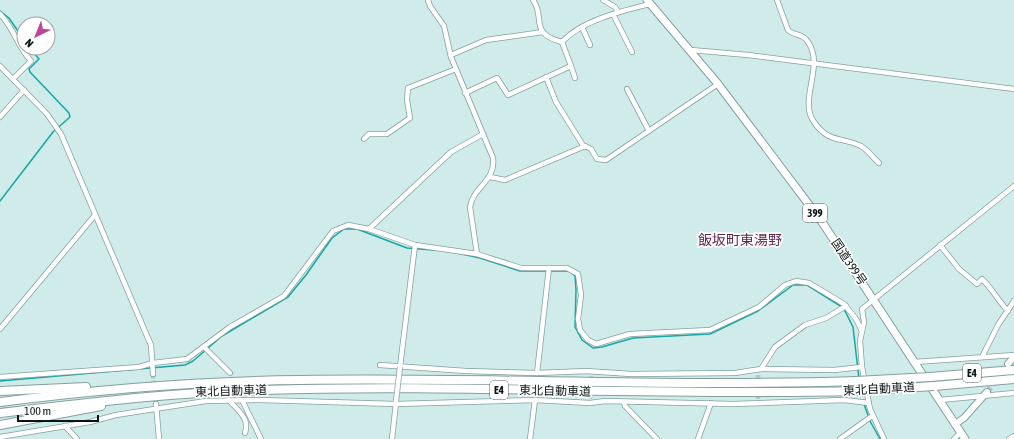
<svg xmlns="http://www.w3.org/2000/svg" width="1014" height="439" font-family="'Asap Condensed','Noto Sans JP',sans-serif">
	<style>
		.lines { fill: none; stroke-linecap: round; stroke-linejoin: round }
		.stream { stroke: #13a8a3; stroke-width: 1.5 }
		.minor-tunnel { stroke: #b1ccca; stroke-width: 4.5; stroke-dasharray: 4.5 2; stroke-linecap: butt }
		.secondary-tunnel { stroke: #b1ccca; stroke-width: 6; stroke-dasharray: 6 3; stroke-linecap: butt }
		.minor-casing { stroke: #84a09e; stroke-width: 6 }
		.secondary-casing { stroke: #84a09e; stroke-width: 8 }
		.trunk-casing { stroke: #84a09e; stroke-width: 9 }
		.motorway-casing { stroke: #84a09e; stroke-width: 10 }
		.minor { stroke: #fff; stroke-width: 4.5 }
		.secondary { stroke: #fff; stroke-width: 6 }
		.trunk { stroke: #fff; stroke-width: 7 }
		.motorway { stroke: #fff; stroke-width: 8 }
		.minor-bridge-casing { stroke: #84a09e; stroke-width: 6; stroke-linecap: butt }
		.motorway-bridge-casing { stroke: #84a09e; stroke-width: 10; stroke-linecap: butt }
		.minor-bridge { stroke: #fff; stroke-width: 4.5 }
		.motorway-bridge { stroke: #fff; stroke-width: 8 }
		.labels { text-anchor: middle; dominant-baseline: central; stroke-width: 3.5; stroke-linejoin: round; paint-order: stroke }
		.shield { fill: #fff; stroke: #535a5a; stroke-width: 1 }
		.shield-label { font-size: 11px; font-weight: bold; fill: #091413 }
		.street-label { font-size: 12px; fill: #091413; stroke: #fff }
		.quarter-label { font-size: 14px; fill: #622850; stroke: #fff }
	</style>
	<rect width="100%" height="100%" fill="#cfecea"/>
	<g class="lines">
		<g class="stream">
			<polyline points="0,11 9,18 24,40"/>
			<polyline points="0,201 53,132 70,117 69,113 30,72 29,69 39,59 30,48"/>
			<polyline points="457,253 480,258 520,271 547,271"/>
			<polyline points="551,271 569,271"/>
			<polyline points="572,273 575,276 576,290 575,327 582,340 593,348 602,347 633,338 710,334 758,311 793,285 807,285 842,307"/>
			<polyline points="844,309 853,327 859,379"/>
			<polyline points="0,381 185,365 193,361 222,336 288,297 306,275 332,238 344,229 357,229 407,248 434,250"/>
			<polyline points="864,404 870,421 880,439"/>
		</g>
		<g class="minor-tunnel">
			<polyline points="153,374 156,404"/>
			<polyline points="758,375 758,399"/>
			<polyline points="590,399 591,376"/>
		</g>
		<polyline class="secondary-tunnel" points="987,392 1005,369"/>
		<g class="minor-casing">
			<g id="minor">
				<path d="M428,0L430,6L444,26L451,57L493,158C496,181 473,187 470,207L477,254"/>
				<path d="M533,0C546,18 528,33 562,42"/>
				<polyline points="603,0 615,7 618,12"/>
				<path d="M777,0L788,30C794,36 803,33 808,42C825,66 798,100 814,122C828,143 842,137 861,146C868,150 873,158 879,163"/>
				<path d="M0,14C14,28 17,46 31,61L13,79"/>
				<polyline points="613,14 632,52"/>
				<polyline points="582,27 590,45"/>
				<polyline points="691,50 748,55 1014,89"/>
				<polyline points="451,55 486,40 543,32"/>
				<polyline points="0,66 47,114 61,134 147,336 151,345 153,374"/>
				<polyline points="571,66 575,78"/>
				<polyline points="546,77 556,102 584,147"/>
				<polyline points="627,89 649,131"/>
				<path d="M465,93L497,78L508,95L571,66L562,42C582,20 622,11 650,4"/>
				<polyline points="0,117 24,90"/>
				<polyline points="364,139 369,134 387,134 410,118 407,100 408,88 456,69"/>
				<polyline points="490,177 505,180 585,146 591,149 597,159 606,160 718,84"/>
				<polyline points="369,229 451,152 483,134"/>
				<path d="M940,245L959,269L977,284L982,279C992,288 998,301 1008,311"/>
				<polyline points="0,329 95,215"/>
				<polyline points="204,347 230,373"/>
				<polyline points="982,357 998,325 1014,301"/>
				<polyline points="915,362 1014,355"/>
				<polyline points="380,365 466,371 537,373 586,371 631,374 735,373 761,369 834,370 862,367"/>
				<polyline points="400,367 415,245"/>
				<polyline points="761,369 775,347 805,325 826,318 846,306"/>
				<polyline points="537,373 549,268"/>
				<polyline points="0,377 139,367 153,363 187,359 230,327 284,296 333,231 348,225 369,229 415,245 477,254 521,268 567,268 578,274 581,295 578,319 580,330 588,340 596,344 630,334 710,330 759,307 785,285 796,281 809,283 844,304 856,319 862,331"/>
				<path d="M229,400C238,411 250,418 245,433"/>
				<polyline points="242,400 261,439"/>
				<polyline points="940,400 1014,393"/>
				<polyline points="624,402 625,406 657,439"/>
				<polyline points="156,404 159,439"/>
				<polyline points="65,426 77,439"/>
				<polyline points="0,437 90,422 116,415 206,401 260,400 396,404 535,400 590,403 605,401 733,404 844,400 869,403"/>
				<polyline points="392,439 396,403"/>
				<polyline points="530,439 535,400"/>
				<polyline points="698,439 711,403"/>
				<polyline points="840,439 872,416"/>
				<polyline points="884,439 870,409 862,367 860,341 864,322 862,309 1014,186"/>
				<polyline points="954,439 961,432"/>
				<polyline points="1009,439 1014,436"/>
			</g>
		</g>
		<g class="secondary-casing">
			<g id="secondary">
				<polyline points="1008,364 1014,357"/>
				<polyline points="955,424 964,418 987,392"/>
			</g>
		</g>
		<g class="trunk-casing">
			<polyline id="trunk" points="647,0 718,84 822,222 965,439"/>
		</g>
		<g class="motorway-casing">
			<g id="motorway">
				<polyline points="930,377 1014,370"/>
				<polyline points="934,386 1014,379"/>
				<polyline points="0,391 86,387"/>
				<path d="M0,402C100,389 200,381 300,380C486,377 671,387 856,381"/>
				<path d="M0,413C87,403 174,392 262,390C460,384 658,396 856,391"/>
				<polyline points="0,425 101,406"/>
			</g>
		</g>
		<use href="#minor" class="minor"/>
		<use href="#secondary" class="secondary"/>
		<use href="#trunk" class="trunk"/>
		<use href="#motorway" class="motorway"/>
		<g class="minor-bridge-casing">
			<polyline id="minor-bridge" points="396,401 400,367"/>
		</g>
		<g class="motorway-bridge-casing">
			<g id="motorway-bridge">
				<polyline points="856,381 930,377"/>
				<polyline points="856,391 934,386"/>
			</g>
		</g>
		<use href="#minor-bridge" class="minor-bridge"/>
		<use href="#motorway-bridge" class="motorway-bridge"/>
	</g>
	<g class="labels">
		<g class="shield">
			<rect x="803" y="204" width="24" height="18" rx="3"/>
			<rect x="963" y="364" width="18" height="18" rx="3"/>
			<rect x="490" y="381" width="18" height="18" rx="3"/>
		</g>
		<g class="shield-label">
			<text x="815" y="213">399</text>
			<text x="972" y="373">E4</text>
			<text x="499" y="390">E4</text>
		</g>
		<g class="street-label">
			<text transform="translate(849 262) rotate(56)">国道399号</text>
			<text transform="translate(879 389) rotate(-3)">東北自動車道</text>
			<text transform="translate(231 391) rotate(-2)">東北自動車道</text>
			<text transform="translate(555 391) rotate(1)">東北自動車道</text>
		</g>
		<g class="quarter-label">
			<text x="740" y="240">飯坂町東湯野</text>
		</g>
	</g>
	<g transform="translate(36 36) rotate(223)"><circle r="19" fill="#ffffff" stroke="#9da1a1"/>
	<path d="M0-3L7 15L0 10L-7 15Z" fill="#be469a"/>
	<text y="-6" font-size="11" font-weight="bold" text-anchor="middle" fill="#091413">N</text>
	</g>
	<path d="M18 415v6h80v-6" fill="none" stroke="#091413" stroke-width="2"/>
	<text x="24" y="415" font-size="12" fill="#091413" stroke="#ffffff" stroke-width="3" paint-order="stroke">100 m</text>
</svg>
